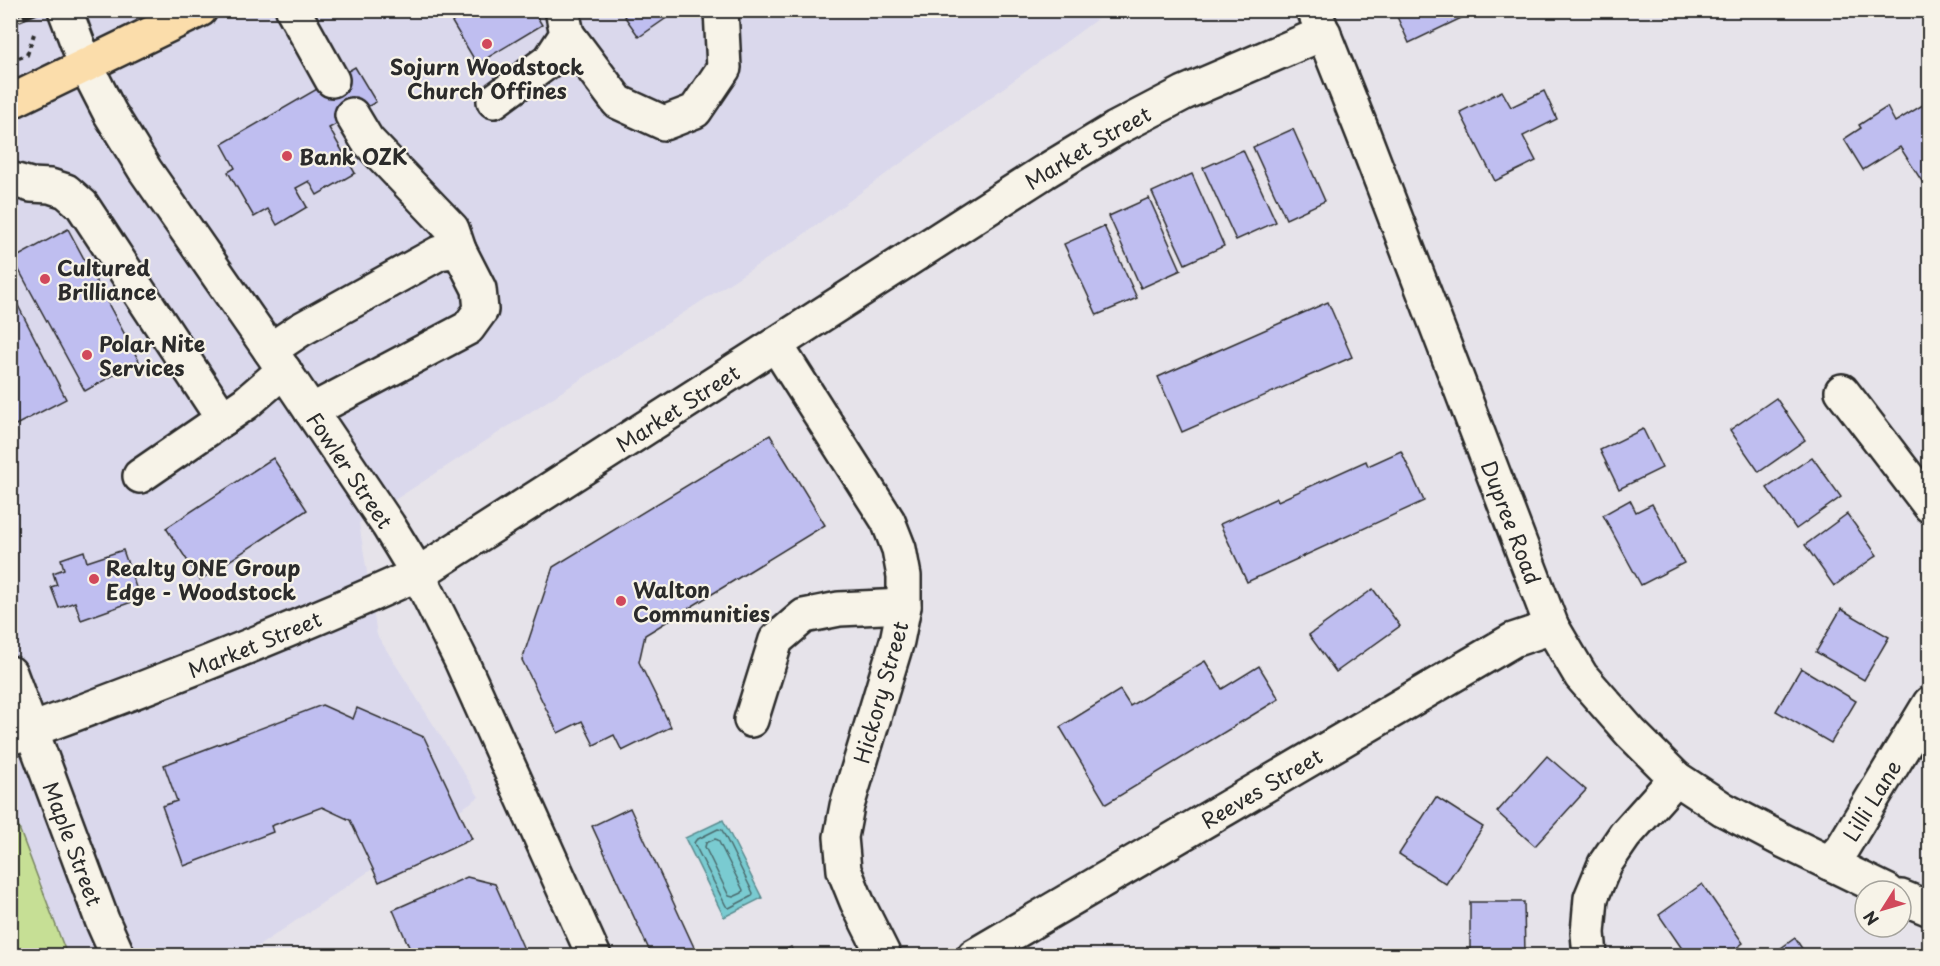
<svg xmlns="http://www.w3.org/2000/svg" width="1940" height="966" font-family="'Playpen Sans',sans-serif">
	<style>
		.built { fill: #dad8ec }
		.green { fill: #c6df95; stroke: #788560; stroke-width: 1.5 }
		.water { fill: #7acbd1; stroke: #5a8b8f; stroke-width: 1.5 }
		.lines { fill: none; stroke-linecap: round; stroke-linejoin: round }
		.shore { stroke: #4b6b6d; stroke-width: 1.5 }
		.building { fill: #bfbef0; stroke: #2b2b2b; stroke-width: 1.5 }
		.minor-casing { stroke: #2b2b2b; stroke-width: 38 }
		.major-casing { stroke: #2b2b2b; stroke-width: 38 }
		.path { stroke: #2b2b2b; stroke-width: 4; stroke-dasharray: 4.5 4.5; stroke-linecap: butt }
		.minor { stroke: #f7f3e8; stroke-width: 33 }
		.major { stroke: #fbddab; stroke-width: 33 }
		.rail-casing { stroke: #2b2b2b; stroke-width: 7 }
		.rail { stroke: #f7f3e8; stroke-width: 4.5; stroke-dasharray: 14; stroke-linecap: butt }
		.poi-dot { fill: #d1495b; stroke: #f7f3e8; stroke-width: 2 }
		.labels { text-anchor: middle; dominant-baseline: central; stroke-width: 4.5; stroke-linejoin: round; paint-order: stroke }
		.poi-label { font-size: 21px; font-weight: bold; fill: #2b2b2b; stroke: #f7f3e8; text-anchor: start }
		.street-label { font-size: 21px; fill: #2b2b2b; stroke: #f7f3e8 }
	</style>
	<rect width="100%" height="100%" fill="#e6e3ea"/>
	<filter id="ink" filterUnits="userSpaceOnUse"><feTurbulence type="fractalNoise" baseFrequency=".0167" numOctaves="2"/><feDisplacementMap in="SourceGraphic" scale="12" xChannelSelector="R" yChannelSelector="G"/><feConvolveMatrix kernelMatrix="1 2 1 2 8 2 1 2 1" color-interpolation-filters="sRGB"/></filter>
	<g filter="url(#ink)">
		<polygon class="built" points="11,11 1108,11 796,240 359,523 377,635 479,797 245,955 11,955"/>
		<polygon class="green" points="10,807 11,807 67,955 11,955"/>
		<polygon class="water" points="723,820 762,898 724,917 685,838"/>
		<g class="lines">
			<g class="shore">
				<polygon points="718,829 722,830 753,893 752,896 729,908 726,906 694,843 696,840"/>
				<polygon points="715,839 718,840 743,890 742,893 733,897 729,896 705,847 706,843"/>
			</g>
		</g>
		<g class="building">
			<polygon points="471,10 533,10 542,25 477,64 452,22"/>
			<polygon points="620,10 678,10 639,37"/>
			<polygon points="1394,10 1478,10 1409,43"/>
			<polygon points="355,67 376,102 329,128 355,173 317,195 309,181 296,188 307,207 277,225 268,209 254,217 228,172 235,168 222,144"/>
			<polygon points="1502,91 1511,107 1544,91 1557,119 1523,136 1536,161 1495,181 1460,112"/>
			<polygon points="1926,103 1930,108 1930,194 1900,147 1863,170 1844,139 1861,128 1859,125 1887,107 1895,122"/>
			<polygon points="1293,129 1325,201 1286,219 1253,147"/>
			<polygon points="1243,150 1276,222 1236,240 1203,168"/>
			<polygon points="1192,174 1224,246 1185,264 1152,192"/>
			<polygon points="1149,198 1181,270 1141,288 1109,216"/>
			<polygon points="1104,226 1137,298 1097,315 1064,244"/>
			<polygon points="68,229 139,361 85,391 13,259"/>
			<polygon points="10,290 66,399 10,428"/>
			<polygon points="1328,302 1352,357 1182,432 1158,377"/>
			<polygon points="1776,398 1805,440 1759,472 1730,430"/>
			<polygon points="1643,429 1662,468 1619,489 1600,450"/>
			<polygon points="770,435 825,525 645,635 639,662 671,727 622,751 614,735 594,745 582,721 558,733 522,660 553,567"/>
			<polygon points="1401,451 1424,501 1247,582 1220,524 1277,498 1278,501 1366,461 1368,466"/>
			<polygon points="1812,457 1841,497 1796,529 1767,488"/>
			<polygon points="273,458 307,510 200,580 166,528"/>
			<polygon points="1630,500 1636,512 1652,504 1684,563 1641,585 1603,515"/>
			<polygon points="1847,514 1877,555 1834,586 1805,545"/>
			<polygon points="123,550 140,599 81,620 75,602 59,608 51,587 57,585 53,573 64,569 61,559 84,551 87,562"/>
			<polygon points="1373,589 1400,626 1336,672 1309,635"/>
			<polygon points="1841,609 1889,637 1864,680 1816,652"/>
			<polygon points="1205,661 1222,689 1259,666 1279,699 1106,804 1060,727 1120,690 1130,706"/>
			<polygon points="1801,668 1856,701 1831,743 1776,711"/>
			<polygon points="322,705 353,719 357,708 424,737 472,839 379,882 350,820 322,807 271,826 273,832 184,866 162,806 177,801 164,765"/>
			<polygon points="1547,756 1586,790 1535,846 1497,812"/>
			<polygon points="1436,797 1483,827 1446,884 1399,854"/>
			<polygon points="630,808 698,956 652,956 592,826"/>
			<polygon points="467,877 495,884 527,956 413,956 393,910"/>
			<polygon points="1702,884 1743,943 1725,956 1687,956 1659,915"/>
			<polygon points="1470,902 1524,902 1525,956 1470,956"/>
			<polygon points="1795,938 1807,956 1770,956"/>
			<polygon points="791,947 795,956 773,956"/>
		</g>
		<g class="lines">
			<g class="minor-casing">
				<g id="minor">
					<path id="s1" d="M65,10L86,66L110,113L145,170L270,350L388,525L418,574L460,658L594,956"/>
					<polyline points="293,10 332,80"/>
					<path id="s2" d="M1314,10L1363,133L1552,627L1581,676L1631,733L1676,778L1723,809L1784,841L1887,891"/>
					<polyline points="567,34 618,102 664,123 695,111 724,68 721,10"/>
					<polyline points="494,101 550,60 567,34 562,10"/>
					<polyline points="352,115 367,140 452,229 459,250"/>
					<polyline points="10,179 31,185 50,186 66,191 82,205 223,419"/>
					<polyline points="776,345 888,521 899,549 904,576 904,606 897,641 847,806 841,837 844,870 857,902 884,956"/>
					<polyline points="270,350 300,330 439,253 459,250 479,289 481,310 468,328 311,411"/>
					<polyline points="1842,391 1930,506"/>
					<polyline points="140,476 246,403 284,370"/>
					<path id="s3" d="M10,673L102,920L118,956"/>
					<polyline points="751,720 776,640 804,616 839,609 904,606"/>
					<path id="s4" d="M10,738C148,688 284,634 418,574L1044,172L1115,129L1184,93L1324,33"/>
					<path id="s5" d="M1829,863L1843,847L1930,703"/>
					<polyline points="1901,897 1930,909"/>
					<path id="s6" d="M974,956L1513,640L1552,627"/>
					<polyline points="1590,956 1588,933 1591,898 1605,864 1625,835 1676,778"/>
				</g>
			</g>
			<g class="major-casing">
				<polyline id="major" points="10,102 200,10"/>
			</g>
			<polyline class="path" points="10,61 27,55 34,34"/>
			<use href="#minor" class="minor"/>
			<use href="#major" class="major"/>
			<g class="rail-casing">
				<polyline id="rail" points="10,22 40,10"/>
			</g>
			<use href="#rail" class="rail"/>
		</g>
	</g>
	<g class="poi-dot">
		<circle cx="487" cy="44" r="6"/>
		<circle cx="287" cy="156" r="6"/>
		<circle cx="45" cy="279" r="6"/>
		<circle cx="87" cy="355" r="6"/>
		<circle cx="94" cy="579" r="6"/>
		<circle cx="621" cy="601" r="6"/>
	</g>
	<g class="labels">
		<g class="poi-label">
			<text x="487" y="66" text-anchor="middle">Sojurn Woodstock<tspan x="487" dy="24">Church Offines</tspan></text>
			<text x="299" y="156">Bank OZK</text>
			<text x="57" y="267">Cultured<tspan x="57" dy="24">Brilliance</tspan></text>
			<text x="99" y="343">Polar Nite<tspan x="99" dy="24">Services</tspan></text>
			<text x="106" y="567">Realty ONE Group<tspan x="106" dy="24">Edge - Woodstock</tspan></text>
			<text x="633" y="589">Walton<tspan x="633" dy="24">Communities</tspan></text>
		</g>
		<g class="street-label">
			<text stroke="none"><textPath href="#s4" startOffset="1234">Market Street</textPath></text>
			<text stroke="none"><textPath href="#s4" startOffset="748">Market Street</textPath></text>
			<text stroke="none"><textPath href="#s1" startOffset="543">Fowler Street</textPath></text>
			<text stroke="none"><textPath href="#s2" startOffset="549">Dupree Road</textPath></text>
			<text stroke="none"><textPath href="#s4" startOffset="262">Market Street</textPath></text>
			<text transform="translate(880 692) rotate(-74)">Hickory Street</text>
			<text stroke="none"><textPath href="#s6" startOffset="333">Reeves Street</textPath></text>
			<text stroke="none"><textPath href="#s5" startOffset="76">Lilli Lane</textPath></text>
			<text stroke="none"><textPath href="#s3" startOffset="182">Maple Street</textPath></text>
		</g>
	</g>
	<rect width="1940" height="966" fill="none" stroke="#f7f3e8" stroke-width="36"/>
	<rect x="18" y="18" width="1904" height="930" fill="none" stroke="#2b2b2b" stroke-width="2" filter="url(#ink)"/>
	<g transform="translate(1883 909) rotate(233)"><circle r="28" fill="#f7f3e8" stroke="#a5a39c" stroke-width="1.5"/>
	<path d="M0-4.5L10 22L0 15L-10 22Z" fill="#d1495b"/>
	<text y="-9" font-size="16" font-weight="bold" text-anchor="middle" fill="#2b2b2b">N</text>
	</g>
</svg>
